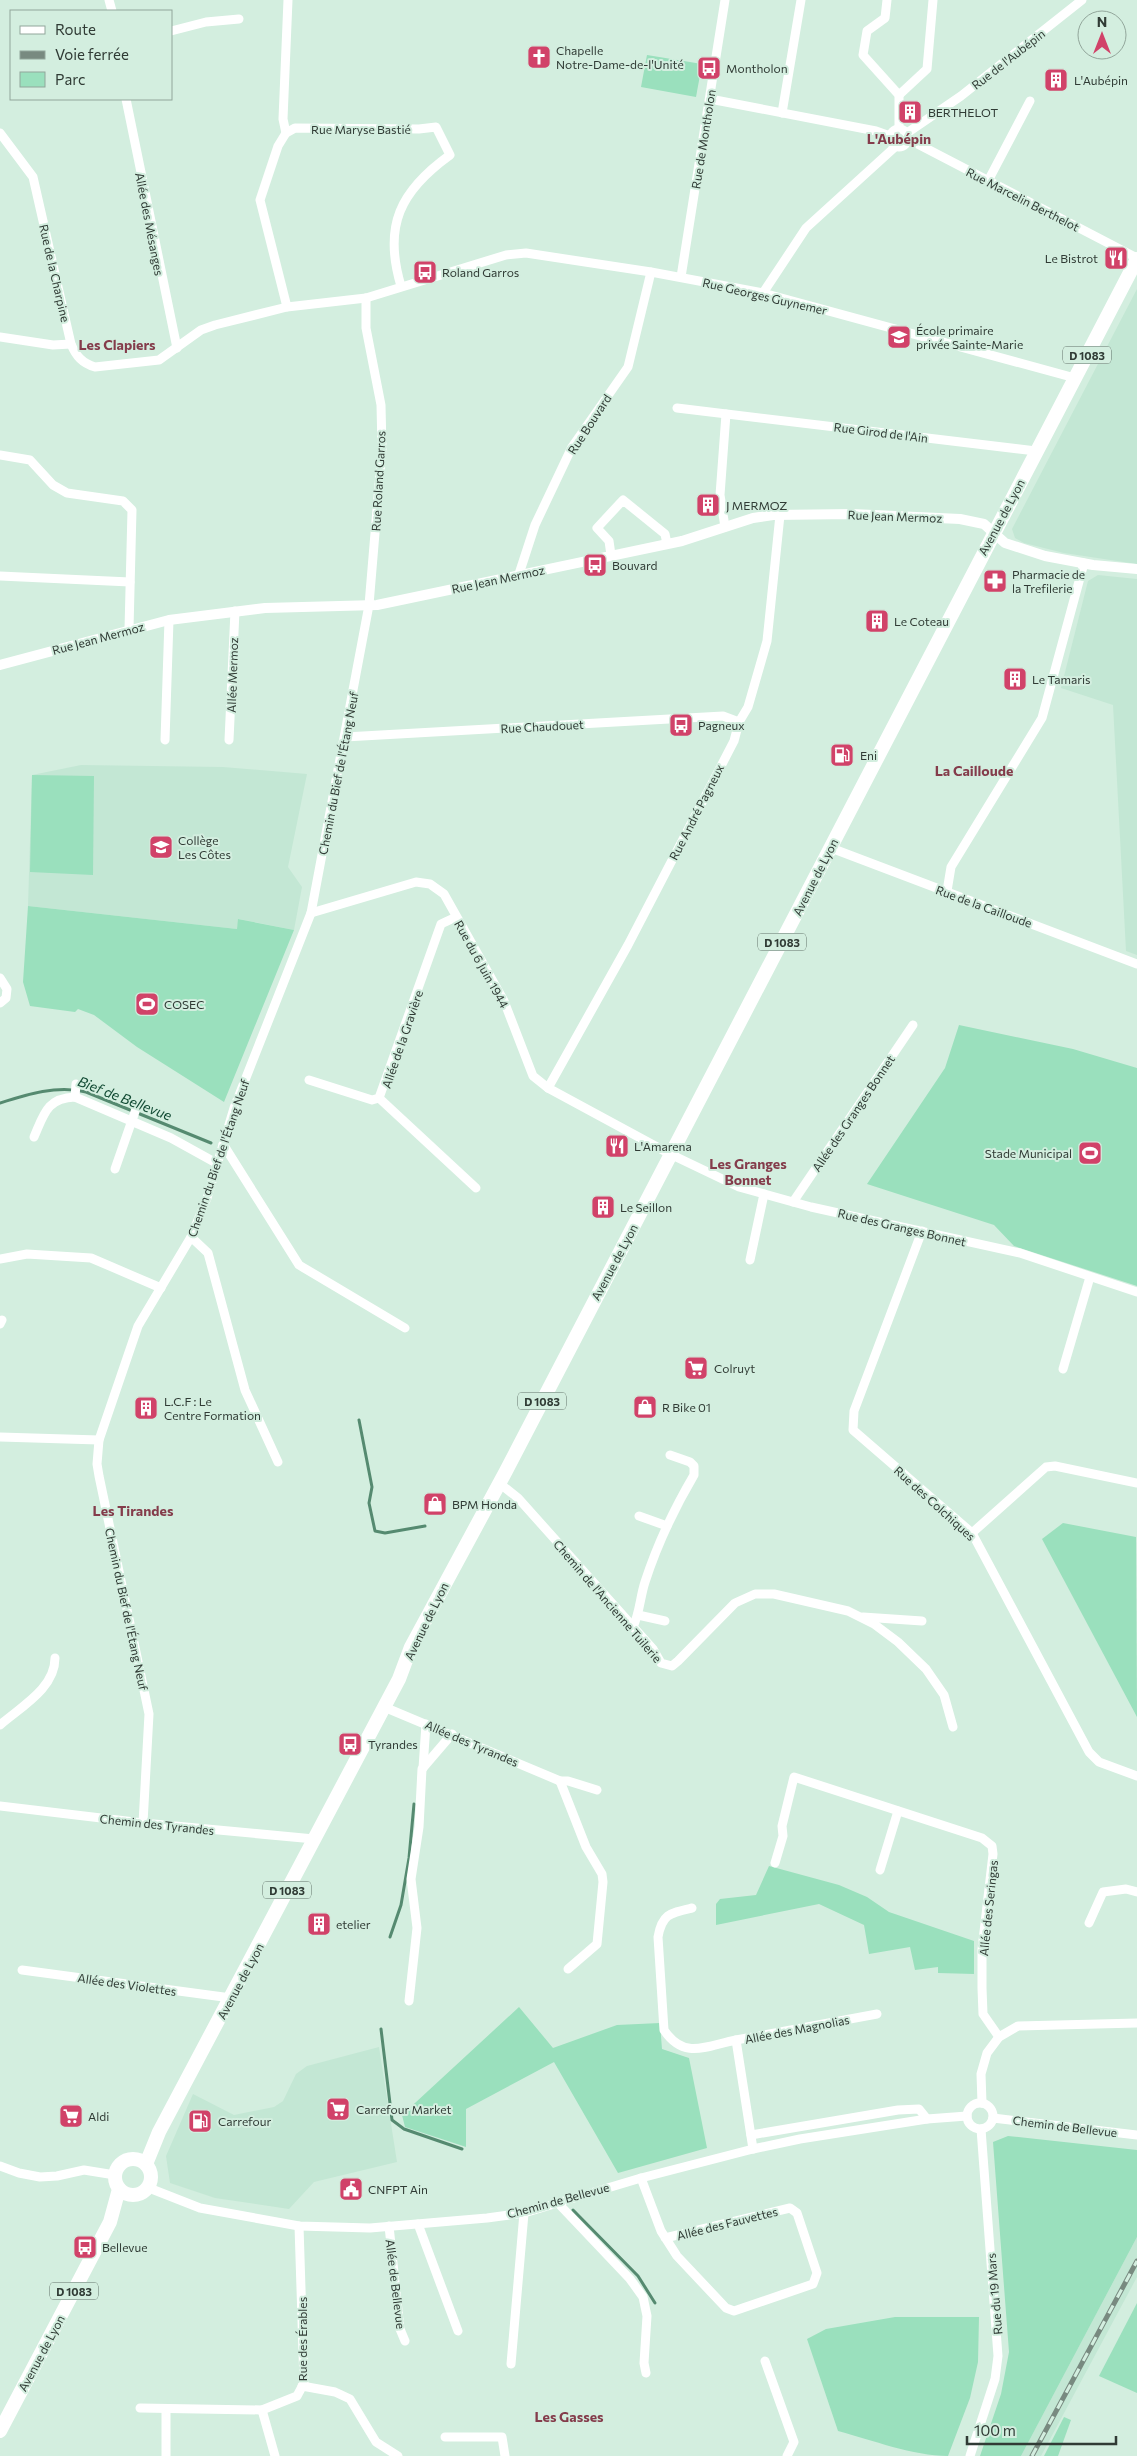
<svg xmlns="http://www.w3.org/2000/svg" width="1137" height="2456" font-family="Commissioner,sans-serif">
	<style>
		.built { fill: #c3e7d4 }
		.green { fill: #9ae0bd }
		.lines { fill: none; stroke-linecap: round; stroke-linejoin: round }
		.stream { stroke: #558a70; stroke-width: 3 }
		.minor { stroke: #fff; stroke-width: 9 }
		.tertiary { stroke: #fff; stroke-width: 10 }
		.primary { stroke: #fff; stroke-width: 14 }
		.rail-casing { stroke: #788a80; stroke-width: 5 }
		.rail { stroke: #d3eedf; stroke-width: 3; stroke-dasharray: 9; stroke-linecap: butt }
		.labels { text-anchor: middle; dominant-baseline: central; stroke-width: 4; stroke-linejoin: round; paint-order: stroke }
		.shield { fill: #d3eedf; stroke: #617168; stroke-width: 1 }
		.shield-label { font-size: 11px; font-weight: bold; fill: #303b35 }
		.poi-label { font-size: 12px; fill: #303b35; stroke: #d3eedf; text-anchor: start }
		.street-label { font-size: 12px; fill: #303b35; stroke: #d3eedf }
		.neighbourhood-label { font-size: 14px; font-weight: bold; fill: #843c4b; stroke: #d3eedf }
		.water-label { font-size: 14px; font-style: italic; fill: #134c35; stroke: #d3eedf }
	</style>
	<rect width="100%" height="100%" fill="#d3eedf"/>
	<g class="built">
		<polygon points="1137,289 1137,564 1064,553 1024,543 1015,538 1012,529"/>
		<polygon points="1098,575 1137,579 1137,955 1126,951 1113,705 1061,688 1088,581"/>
		<polygon points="81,765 223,767 307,774 288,867 302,887 294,930 239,919 237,929 28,906 32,775"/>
		<polygon points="379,2047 397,2162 314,2182 289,2209 215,2198 170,2183 166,2156 193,2094 234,2115 274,2107 283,2101 296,2074 307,2066"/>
		<polygon points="1137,2237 1137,2277 1041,2456 1021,2456"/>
	</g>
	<g class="green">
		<polygon points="647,55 702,64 696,97 641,87"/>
		<polygon points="32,775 94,776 93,875 30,872"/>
		<polygon points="28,906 237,929 238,919 294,930 224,1102 137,1047 94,1015 78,1009 75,1012 30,1006 23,982"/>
		<polygon points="959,1025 1073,1049 1137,1068 1137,1286 1014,1246 994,1225 867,1184 945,1068"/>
		<polygon points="1063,1523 1136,1537 1137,1717 1042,1539"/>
		<polygon points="769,1866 839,1885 867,1897 889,1912 974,1941 974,1974 938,1973 938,1967 915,1970 910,1947 869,1954 864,1925 819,1904 716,1925 716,1904 720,1899 756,1895"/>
		<polygon points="519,2007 553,2048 617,2025 660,2023 662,2049 689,2058 707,2148 618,2173 554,2062 466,2109 466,2147 405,2127 402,2115"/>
		<polygon points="1008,2136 1137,2150 1137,2237 1021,2456 980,2456 1001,2394 1009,2352 993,2142"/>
		<polygon points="1137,2303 1137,2393 1099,2376"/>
		<path d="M895,2317H979L978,2362L970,2398L948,2456C913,2456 872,2440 838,2431L807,2339L826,2329Z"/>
		<polygon points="1064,2417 1071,2420 1058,2456 1044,2456"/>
	</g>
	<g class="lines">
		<g class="stream">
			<path d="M0,1103C28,1094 57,1085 86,1092L211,1143"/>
			<polyline points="359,1420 372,1487 369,1503 375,1531 385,1533 425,1526"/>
			<polyline points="390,1937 401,1905 409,1858 414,1804"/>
			<polyline points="381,2029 392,2120 404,2129 462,2149"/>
			<polyline points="573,2210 638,2276 655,2303"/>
		</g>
		<g class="minor">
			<polyline points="109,0 112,11"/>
			<polyline points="887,0 885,18 867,31 863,55 899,95 899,128"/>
			<polyline points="171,31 206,22 239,19"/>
			<polyline points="899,95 927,69 933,0"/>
			<polyline points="126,99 177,348"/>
			<polyline points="710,99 876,131 890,136"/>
			<polyline points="782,113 801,0"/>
			<circle cx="899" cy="138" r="9"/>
			<path d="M0,133L33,177L71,344C76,356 82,363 95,367L159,360L201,330L215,325L287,307L366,298L506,255L526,253L651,272L763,293L1075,378"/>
			<polyline points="286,133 283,119 288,0"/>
			<polyline points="907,133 961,96 1082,0"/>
			<polyline points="908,139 1137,258"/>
			<polyline points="988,181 1030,101"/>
			<polyline points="681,277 725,0"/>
			<polyline points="763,293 806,228 895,147"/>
			<path d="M287,307L260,200L278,146L286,133L295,128L419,129L436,127L450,155C400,191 383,226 401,286"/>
			<polyline points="0,337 53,345 71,344"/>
			<polyline points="677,408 1036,451"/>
			<polyline points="0,455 30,460 53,485 67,493 123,501 132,510 129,629"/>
			<polyline points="725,527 720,495 726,414"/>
			<polyline points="611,555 609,541 597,528 623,500 665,534 667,544"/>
			<polyline points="519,574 535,525 572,447 628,367 651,272"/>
			<polyline points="0,576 130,582"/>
			<polyline points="345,737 723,716 739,722"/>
			<polyline points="165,740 169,620"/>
			<polyline points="229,740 235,611"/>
			<polyline points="831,848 1137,964"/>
			<polyline points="947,891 951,867 1042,718 1084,563"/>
			<polyline points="311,913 416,882 430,884 444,894 504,1001 533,1076 548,1088 670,1154 739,1187 811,1207 1020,1253 1137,1292"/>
			<polyline points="0,978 7,989 6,998 0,1003"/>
			<polyline points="309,1080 372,1100 379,1098 441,924 456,917"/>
			<polyline points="548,1088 628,945 734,741 739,722 748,707 767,641 780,515"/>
			<polyline points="75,1097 76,1084"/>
			<polyline points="379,1098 476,1188"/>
			<path d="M34,1137C44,1114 47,1098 75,1097L171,1138L218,1164"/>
			<polyline points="223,1144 299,1265 405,1328"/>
			<polyline points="115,1169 137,1106"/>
			<polyline points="793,1202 913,1025"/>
			<polyline points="922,1231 854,1411 853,1430 972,1533 1089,1752 1099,1762 1137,1776"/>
			<polyline points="191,1237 208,1253 245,1390 278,1462"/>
			<polyline points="0,1259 27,1254 91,1258 161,1288"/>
			<polyline points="750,1260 764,1194"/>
			<polyline points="0,1324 2,1320"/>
			<polyline points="1063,1369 1090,1277"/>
			<polyline points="0,1437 99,1440"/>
			<polyline points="499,1483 518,1498 653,1649 661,1663 672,1666 678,1661 735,1603 755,1594 774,1594 848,1611 874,1624 898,1642 926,1669 944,1695 953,1727"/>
			<polyline points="639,1516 667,1526"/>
			<polyline points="972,1533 1046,1467 1055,1466 1137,1483"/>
			<polyline points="638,1615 665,1621"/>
			<polyline points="863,1617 922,1621"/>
			<path d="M633,1627C640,1612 640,1597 645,1582C657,1545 674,1509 694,1475V1466L690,1462L670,1455"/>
			<polyline points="384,1707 560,1781 568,1781 597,1790"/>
			<path d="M0,1725C22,1706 55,1688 55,1658"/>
			<polyline points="423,1768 426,1724"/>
			<polyline points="560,1781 586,1847 602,1874 603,1882 597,1944 568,1969"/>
			<polyline points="0,1806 143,1823 314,1839"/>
			<polyline points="143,1823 149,1714 99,1476 97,1464 99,1440 138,1326 191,1237 207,1198 234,1108 311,913 369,605 382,449 381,405 366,328 366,298"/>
			<polyline points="775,1863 783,1836 782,1826 794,1777 982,1838 992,1846 993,1854 982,1949 982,1988 983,2014 999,2037"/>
			<polyline points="880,1870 898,1811"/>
			<path d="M692,1908C670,1913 662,1914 658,1937L664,2030C684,2060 706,2046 736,2040"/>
			<polyline points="1089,1923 1103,1892 1126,1889 1137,1892"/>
			<polyline points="22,1970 231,1998"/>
			<polyline points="409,2001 417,1928 411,1879 419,1827 422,1769 452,1734"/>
			<polyline points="982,2103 981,2074 987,2053 999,2037 1018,2026 1137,2023"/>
			<circle cx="980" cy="2116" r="13"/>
			<polyline points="993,2118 1137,2135"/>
			<polyline points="751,2135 898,2110 919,2109 927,2119"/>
			<polyline points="753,2149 736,2040 877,2014"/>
			<polyline points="0,2166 19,2173 40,2177 57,2176 84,2170 115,2175"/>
			<polyline points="641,2178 661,2231 677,2256 726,2308 734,2311 813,2284 817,2273 797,2213 790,2208 665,2238"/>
			<polyline points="149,2188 200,2208 299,2226 370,2228 487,2218 524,2213 641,2178 753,2149 800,2139 927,2119 967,2116"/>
			<polyline points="557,2202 630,2279 643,2297 647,2316 644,2363 646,2373"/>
			<polyline points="418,2224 458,2331"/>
			<polyline points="389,2226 400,2329 405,2341"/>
			<polyline points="765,2361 794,2442 787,2456"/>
			<polyline points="511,2364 524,2213"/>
			<polyline points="302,2386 335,2392 350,2399 376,2442 398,2456"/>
			<polyline points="140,2408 262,2410"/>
			<polyline points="445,2437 502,2437 505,2456"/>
			<polyline points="166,2456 166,2409"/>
			<polyline points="275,2456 262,2410 297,2396 304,2383 299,2226"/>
			<polyline points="970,2456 995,2379 998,2356 981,2129"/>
		</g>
		<polyline class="tertiary" points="0,665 169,620 265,608 377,605 682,541 753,518 773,515 852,514 960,519 984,524 1005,543 1045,556 1093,565 1137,569"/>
		<g class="primary">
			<circle cx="133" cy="2177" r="18"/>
			<polyline points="146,2164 159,2132 399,1679 411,1647 506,1471 1137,259"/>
			<polyline points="0,2431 110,2222 119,2189"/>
		</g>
		<g class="rail-casing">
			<polyline id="rail" points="1032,2456 1137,2261"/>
		</g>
		<use href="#rail" class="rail"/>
	</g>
	<defs>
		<g id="church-square" transform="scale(1.25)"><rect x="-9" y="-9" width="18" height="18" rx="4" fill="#d14269" stroke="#d3eedf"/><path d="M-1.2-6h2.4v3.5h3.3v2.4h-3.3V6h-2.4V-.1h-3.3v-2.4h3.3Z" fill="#fff"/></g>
		<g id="bus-square" transform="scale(1.25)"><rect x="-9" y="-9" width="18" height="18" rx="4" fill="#d14269" stroke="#d3eedf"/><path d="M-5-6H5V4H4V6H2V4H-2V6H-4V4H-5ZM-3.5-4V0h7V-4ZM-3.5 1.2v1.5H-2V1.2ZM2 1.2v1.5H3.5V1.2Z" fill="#fff"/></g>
		<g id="building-square" transform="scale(1.25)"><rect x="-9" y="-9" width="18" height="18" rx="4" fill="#d14269" stroke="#d3eedf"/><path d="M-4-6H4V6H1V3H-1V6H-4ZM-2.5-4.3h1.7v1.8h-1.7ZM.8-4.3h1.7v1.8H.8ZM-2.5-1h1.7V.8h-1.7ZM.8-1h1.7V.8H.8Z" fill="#fff"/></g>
		<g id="restaurant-square" transform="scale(1.25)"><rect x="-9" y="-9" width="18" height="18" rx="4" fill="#d14269" stroke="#d3eedf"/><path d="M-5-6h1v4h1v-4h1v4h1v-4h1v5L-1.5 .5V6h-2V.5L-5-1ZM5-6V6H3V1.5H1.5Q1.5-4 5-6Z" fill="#fff"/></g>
		<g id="school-square" transform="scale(1.25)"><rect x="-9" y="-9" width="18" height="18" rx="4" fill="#d14269" stroke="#d3eedf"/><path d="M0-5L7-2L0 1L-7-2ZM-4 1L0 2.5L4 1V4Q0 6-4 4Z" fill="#fff"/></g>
		<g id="pharmacy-square" transform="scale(1.25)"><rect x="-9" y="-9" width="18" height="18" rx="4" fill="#d14269" stroke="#d3eedf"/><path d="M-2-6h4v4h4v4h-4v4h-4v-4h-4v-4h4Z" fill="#fff"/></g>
		<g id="fuel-square" transform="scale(1.25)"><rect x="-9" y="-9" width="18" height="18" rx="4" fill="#d14269" stroke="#d3eedf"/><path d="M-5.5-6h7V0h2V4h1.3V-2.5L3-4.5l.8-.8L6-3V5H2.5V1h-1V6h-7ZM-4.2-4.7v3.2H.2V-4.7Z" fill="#fff"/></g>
		<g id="stadium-square" transform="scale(1.25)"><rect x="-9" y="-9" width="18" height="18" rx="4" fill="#d14269" stroke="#d3eedf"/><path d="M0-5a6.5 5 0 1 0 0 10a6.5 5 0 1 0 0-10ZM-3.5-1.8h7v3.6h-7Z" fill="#fff"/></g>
		<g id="supermarket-square" transform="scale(1.25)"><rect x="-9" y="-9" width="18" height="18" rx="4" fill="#d14269" stroke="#d3eedf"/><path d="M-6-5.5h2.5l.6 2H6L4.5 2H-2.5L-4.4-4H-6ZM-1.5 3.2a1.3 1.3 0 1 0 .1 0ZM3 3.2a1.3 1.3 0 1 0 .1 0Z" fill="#fff"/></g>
		<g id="shop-square" transform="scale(1.25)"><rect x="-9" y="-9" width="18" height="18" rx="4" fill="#d14269" stroke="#d3eedf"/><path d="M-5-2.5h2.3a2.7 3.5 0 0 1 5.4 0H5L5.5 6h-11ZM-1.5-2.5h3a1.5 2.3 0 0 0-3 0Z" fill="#fff"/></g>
		<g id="civic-square" transform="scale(1.25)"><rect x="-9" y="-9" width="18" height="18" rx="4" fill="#d14269" stroke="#d3eedf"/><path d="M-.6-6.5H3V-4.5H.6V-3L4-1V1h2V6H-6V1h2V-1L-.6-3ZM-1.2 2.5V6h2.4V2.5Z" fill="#fff"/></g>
	</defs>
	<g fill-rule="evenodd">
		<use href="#church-square" x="539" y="57"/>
		<use href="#bus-square" x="709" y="68"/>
		<use href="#building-square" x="1056" y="80"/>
		<use href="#building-square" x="910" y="112"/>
		<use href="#restaurant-square" x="1116" y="258"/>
		<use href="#bus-square" x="425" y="272"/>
		<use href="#school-square" x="899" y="337"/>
		<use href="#building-square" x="708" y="505"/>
		<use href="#bus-square" x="595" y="565"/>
		<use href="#pharmacy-square" x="995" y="581"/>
		<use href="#building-square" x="877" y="621"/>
		<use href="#building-square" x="1015" y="679"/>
		<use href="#bus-square" x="681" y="725"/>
		<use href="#fuel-square" x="842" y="755"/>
		<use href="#school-square" x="161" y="847"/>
		<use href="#stadium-square" x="147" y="1004"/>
		<use href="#restaurant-square" x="617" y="1146"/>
		<use href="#stadium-square" x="1090" y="1153"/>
		<use href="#building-square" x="603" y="1207"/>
		<use href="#supermarket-square" x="696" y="1368"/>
		<use href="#shop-square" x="645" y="1407"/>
		<use href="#building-square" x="146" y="1408"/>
		<use href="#shop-square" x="435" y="1504"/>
		<use href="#bus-square" x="350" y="1744"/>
		<use href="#building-square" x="319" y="1924"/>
		<use href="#supermarket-square" x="338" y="2109"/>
		<use href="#supermarket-square" x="71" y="2116"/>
		<use href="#fuel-square" x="200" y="2121"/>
		<use href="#civic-square" x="351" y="2189"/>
		<use href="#bus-square" x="85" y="2247"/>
	</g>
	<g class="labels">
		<g class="shield">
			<rect x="1063" y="346.5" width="48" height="17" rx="4"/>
			<rect x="758" y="933.5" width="48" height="17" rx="4"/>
			<rect x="518" y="1392.5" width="48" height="17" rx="4"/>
			<rect x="263" y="1881.5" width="48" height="17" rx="4"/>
			<rect x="50" y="2282.5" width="48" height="17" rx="4"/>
		</g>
		<g class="shield-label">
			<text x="1087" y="355">D 1083</text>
			<text x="782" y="942">D 1083</text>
			<text x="542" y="1401">D 1083</text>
			<text x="287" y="1890">D 1083</text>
			<text x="74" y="2291">D 1083</text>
		</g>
		<g class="poi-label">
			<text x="556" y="50">Chapelle<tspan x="556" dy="14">Notre-Dame-de-l'Unité</tspan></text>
			<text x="726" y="68">Montholon</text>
			<text x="1074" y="80">L'Aubépin</text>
			<text x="928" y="112">BERTHELOT</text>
			<text x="1098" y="258" text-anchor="end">Le Bistrot</text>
			<text x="442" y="272">Roland Garros</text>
			<text x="916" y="330">École primaire<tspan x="916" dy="14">privée Sainte-Marie</tspan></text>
			<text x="726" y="505">J MERMOZ</text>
			<text x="612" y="565">Bouvard</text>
			<text x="1012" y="574">Pharmacie de<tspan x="1012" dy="14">la Trefilerie</tspan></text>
			<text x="894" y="621">Le Coteau</text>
			<text x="1032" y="679">Le Tamaris</text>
			<text x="698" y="725">Pagneux</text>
			<text x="860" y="755">Eni</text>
			<text x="178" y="840">Collège<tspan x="178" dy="14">Les Côtes</tspan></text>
			<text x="164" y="1004">COSEC</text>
			<text x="634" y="1146">L'Amarena</text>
			<text x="1072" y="1153" text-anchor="end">Stade Municipal</text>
			<text x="620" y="1207">Le Seillon</text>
			<text x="714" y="1368">Colruyt</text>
			<text x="164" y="1401">L.C.F : Le<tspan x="164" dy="14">Centre Formation</tspan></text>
			<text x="662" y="1407">R Bike 01</text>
			<text x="452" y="1504">BPM Honda</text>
			<text x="368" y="1744">Tyrandes</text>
			<text x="336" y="1924">etelier</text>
			<text x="356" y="2109">Carrefour Market</text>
			<text x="88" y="2116">Aldi</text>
			<text x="218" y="2121">Carrefour</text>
			<text x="368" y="2189">CNFPT Ain</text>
			<text x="102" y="2247">Bellevue</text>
		</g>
		<g class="street-label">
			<text transform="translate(1008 59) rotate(-38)">Rue de l'Aubépin</text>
			<text x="361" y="129">Rue Maryse Bastié</text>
			<text transform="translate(703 139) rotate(-81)">Rue de Montholon</text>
			<text transform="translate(1023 199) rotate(27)">Rue Marcelin Berthelot</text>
			<text transform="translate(150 224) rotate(79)">Allée des Mésanges</text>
			<text transform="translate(55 273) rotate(77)">Rue de la Charpine</text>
			<text transform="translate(765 296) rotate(13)">Rue Georges Guynemer</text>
			<text transform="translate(589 424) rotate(-57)">Rue Bouvard</text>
			<text transform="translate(881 432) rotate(7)">Rue Girod de l'Ain</text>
			<text transform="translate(378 481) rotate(-87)">Rue Roland Garros</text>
			<text transform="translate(895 516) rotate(2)">Rue Jean Mermoz</text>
			<text transform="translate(1001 517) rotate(-62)">Avenue de Lyon</text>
			<text transform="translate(498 579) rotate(-12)">Rue Jean Mermoz</text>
			<text transform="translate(98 638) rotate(-15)">Rue Jean Mermoz</text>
			<text transform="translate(232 675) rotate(-88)">Allée Mermoz</text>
			<text transform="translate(542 726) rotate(-3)">Rue Chaudouet</text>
			<text transform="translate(338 773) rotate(-79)">Chemin du Bief de l'Étang Neuf</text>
			<text transform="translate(696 812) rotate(-63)">Rue André Pagneux</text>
			<text transform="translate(815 877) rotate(-63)">Avenue de Lyon</text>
			<text transform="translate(984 906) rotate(20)">Rue de la Cailloude</text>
			<text transform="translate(482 964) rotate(61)">Rue du 6 Juin 1944</text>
			<text transform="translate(402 1039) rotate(-71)">Allée de la Gravière</text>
			<text transform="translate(853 1113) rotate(-56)">Allée des Granges Bonnet</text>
			<text transform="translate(218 1158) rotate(-71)">Chemin du Bief de l'Étang Neuf</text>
			<text transform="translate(902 1227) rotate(13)">Rue des Granges Bonnet</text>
			<text transform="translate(614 1262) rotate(-62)">Avenue de Lyon</text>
			<text transform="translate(935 1503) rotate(42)">Rue des Colchiques</text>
			<text transform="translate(608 1601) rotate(49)">Chemin de l'Ancienne Tuilerie</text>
			<text transform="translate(127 1609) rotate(78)">Chemin du Bief de l'Étang Neuf</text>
			<text transform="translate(426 1621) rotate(-64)">Avenue de Lyon</text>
			<text transform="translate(472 1743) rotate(23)">Allée des Tyrandes</text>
			<text transform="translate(157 1824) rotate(6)">Chemin des Tyrandes</text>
			<text transform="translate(988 1908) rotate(-84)">Allée des Seringas</text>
			<text transform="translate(240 1981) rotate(-62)">Avenue de Lyon</text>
			<text transform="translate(127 1984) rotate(8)">Allée des Violettes</text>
			<text transform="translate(797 2029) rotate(-11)">Allée des Magnolias</text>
			<text transform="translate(1065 2126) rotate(7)">Chemin de Bellevue</text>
			<text transform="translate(558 2200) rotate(-15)">Chemin de Bellevue</text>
			<text transform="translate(727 2223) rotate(-14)">Allée des Fauvettes</text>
			<text transform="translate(396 2284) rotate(83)">Allée de Bellevue</text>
			<text transform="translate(994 2294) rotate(-95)">Rue du 19 Mars</text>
			<text transform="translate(302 2339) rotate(-90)">Rue des Érables</text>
			<text transform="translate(41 2353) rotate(-62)">Avenue de Lyon</text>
		</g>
		<g class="neighbourhood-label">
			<text x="899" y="138">L'Aubépin</text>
			<text x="117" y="344">Les Clapiers</text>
			<text x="974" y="770">La Cailloude</text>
			<text x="748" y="1163">Les Granges<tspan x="748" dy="16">Bonnet</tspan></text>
			<text x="133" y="1510">Les Tirandes</text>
			<text x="569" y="2416">Les Gasses</text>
		</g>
		<g class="water-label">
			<text transform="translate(125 1098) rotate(21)">Bief de Bellevue</text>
		</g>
	</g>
	<rect x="10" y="10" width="162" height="90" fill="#d3eedf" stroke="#92a69b"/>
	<rect x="20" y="26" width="25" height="8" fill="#ffffff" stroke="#92a69b"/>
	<text x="55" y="35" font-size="15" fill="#303b35">Route</text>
	<rect x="20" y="51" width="25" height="8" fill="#788a80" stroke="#92a69b"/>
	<text x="55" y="60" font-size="15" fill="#303b35">Voie ferrée</text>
	<rect x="20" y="72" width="25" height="15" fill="#9ae0bd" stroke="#92a69b"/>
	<text x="55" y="85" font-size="15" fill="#303b35">Parc</text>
	<g transform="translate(1102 35)"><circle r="24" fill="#d3eedf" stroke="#92a69b"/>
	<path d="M0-4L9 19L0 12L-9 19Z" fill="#d14269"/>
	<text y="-8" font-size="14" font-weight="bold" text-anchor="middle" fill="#303b35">N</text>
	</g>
	<path d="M967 2436v8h149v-8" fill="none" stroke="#303b35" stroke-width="2.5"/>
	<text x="974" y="2436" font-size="15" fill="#303b35" stroke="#d3eedf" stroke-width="4" paint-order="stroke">100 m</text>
</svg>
